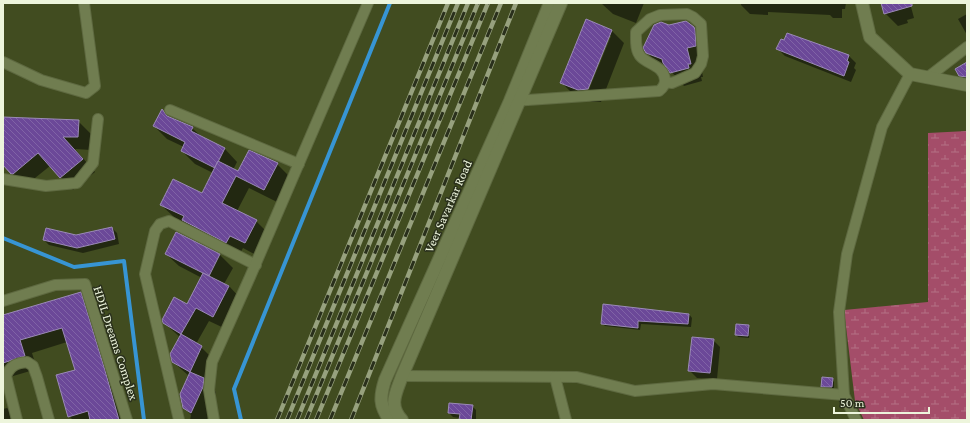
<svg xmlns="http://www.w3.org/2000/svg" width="970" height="423" font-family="'Crimson Pro',serif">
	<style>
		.wetland { fill: url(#wetland-marsh) }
		.shadow { fill: #0007; fill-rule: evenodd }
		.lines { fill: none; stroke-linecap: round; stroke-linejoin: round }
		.stream { stroke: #3795d4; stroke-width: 4 }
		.building { fill: url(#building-back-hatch); stroke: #9b8ab7 }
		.street-casing { stroke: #5e6940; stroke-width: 12 }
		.secondary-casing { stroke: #5e6940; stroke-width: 14 }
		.street { stroke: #707d50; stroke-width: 10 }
		.secondary { stroke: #707d50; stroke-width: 12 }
		.rail-casing { stroke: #97a17e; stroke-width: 4.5 }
		.rail { stroke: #2a301c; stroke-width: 3; stroke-dasharray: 9; stroke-linecap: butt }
		.labels { text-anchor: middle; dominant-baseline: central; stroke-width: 3; stroke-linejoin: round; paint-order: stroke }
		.street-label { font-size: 13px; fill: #edf5dc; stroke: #2a301c }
	</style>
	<defs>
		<pattern id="wetland-marsh" width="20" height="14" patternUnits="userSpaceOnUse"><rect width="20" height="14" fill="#a44d69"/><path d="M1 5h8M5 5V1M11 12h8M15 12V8" fill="none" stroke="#b57085"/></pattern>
		<pattern id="building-back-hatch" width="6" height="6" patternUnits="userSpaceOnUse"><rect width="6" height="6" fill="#6b4898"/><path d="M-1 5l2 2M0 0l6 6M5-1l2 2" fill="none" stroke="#8063a6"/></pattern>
	</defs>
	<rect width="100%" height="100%" fill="#414c20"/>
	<polygon class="wetland" points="967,131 967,420 864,420 855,401 844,310 928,302 928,133"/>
	<g class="shadow">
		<polygon points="601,3 644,3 636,23 613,14"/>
		<polygon points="741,3 846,3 845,9 842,9 842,18 833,18 830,15 768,12 768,15 750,14 741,5"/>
		<polygon points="882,3 910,3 914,18 907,20 908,23 898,26 885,13"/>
		<polygon points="967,14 967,35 958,19"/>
		<polygon points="669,26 693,27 707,41 708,59 700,61 703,77 701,77 702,81 684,86 668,68 660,65 646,52"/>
		<path d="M612,31L624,43L601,102H592L574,95L561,82ZM609,36H611L587,94H585Z"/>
		<polygon points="787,34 849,56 856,63 854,68 856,70 851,82 785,56 778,49 785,42"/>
		<polygon points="967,63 967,81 965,80 960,75"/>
		<polygon points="162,111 169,118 192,128 203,138 225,149 237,162 233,170 238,172 277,164 290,177 277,202 249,188 237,211 256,221 269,234 258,256 243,248 239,255 196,233 187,224 174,217 161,205 203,194 213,173 195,164 182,151 184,147 167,139 154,126"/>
		<polygon points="3,118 78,121 91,134 91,150 75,149 95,172 73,190 50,166 25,186 3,165"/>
		<polygon points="112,228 117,233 119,244 83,253 49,245 44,240 76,236"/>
		<polygon points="176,233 220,255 233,268 224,284 229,286 241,299 226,329 209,321 196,344 201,347 214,360 204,380 216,392 215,400 207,420 190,420 191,415 184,407 189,376 173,362 181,338 164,323 188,305 202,278 179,266 166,254"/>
		<polygon points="80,293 93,306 127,420 73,420 69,416 76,371 67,342 32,353 37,369 3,379 3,316"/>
		<polygon points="689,314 692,318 691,327 641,324 640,330 605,326 602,323"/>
		<polygon points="748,326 750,328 749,338 738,337 736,334"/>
		<polygon points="713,340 720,347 717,379 697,378 689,370"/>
		<polygon points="832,379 834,382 834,389 824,388 822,386"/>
		<polygon points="472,406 476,410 476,420 460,420 460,418 453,417 449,413"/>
		<polygon points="7,408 19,420 3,420 3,409"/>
	</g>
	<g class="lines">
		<g class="stream">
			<polyline points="3,238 74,267 124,261 144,420"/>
			<polyline points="241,420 234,389 390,3"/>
		</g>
	</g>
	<g class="building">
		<polygon points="881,3 912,3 912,6 884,14"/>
		<polygon points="586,19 612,30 588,89 578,90 560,83"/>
		<polygon points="686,21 694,27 695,30 696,46 687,48 691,64 688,64 689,68 670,73 663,63 662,59 646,53 643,48 654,25 661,22 669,25"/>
		<polygon points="787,33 849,55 847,61 849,62 844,76 776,49 781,39 784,40"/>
		<polygon points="967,62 967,77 959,76 955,69"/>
		<polygon points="162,109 167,116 193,127 191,131 225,148 215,168 181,151 185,142 153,126"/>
		<polygon points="3,117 79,120 78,137 63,137 83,159 60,178 38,153 13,174 11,174 3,165"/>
		<polygon points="249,150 278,163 264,190 236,176 222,203 257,220 245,243 230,236 226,243 182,220 184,216 160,205 173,179 202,193 218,161 238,171"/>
		<polygon points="112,227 115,239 77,248 43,240 46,228 76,235"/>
		<polygon points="176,232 220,254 209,276 165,254"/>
		<polygon points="203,273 229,286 213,317 196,308 181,334 163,323 162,320 174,297 187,304"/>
		<polygon points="81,292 104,367 119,420 90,420 88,411 68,417 56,375 75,370 62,328 20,340 25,356 3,363 3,315"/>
		<polygon points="603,304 689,314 688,324 638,321 638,328 601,324"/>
		<polygon points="736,324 749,325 748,336 735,335"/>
		<polygon points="181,334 202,346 190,372 172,362 170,354"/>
		<polygon points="692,337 714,339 710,373 688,371"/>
		<polygon points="190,372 204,378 203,387 191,413 183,408 180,394"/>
		<polygon points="822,377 833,378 832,387 821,387"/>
		<polygon points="449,403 473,405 471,420 459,420 460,414 448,413"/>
	</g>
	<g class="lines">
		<g class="street-casing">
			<g id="street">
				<polyline points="3,62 41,80 86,93 95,86 84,3"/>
				<polyline points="927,78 967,47"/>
				<path d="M513,101L659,91C663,88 665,85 665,80C664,66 649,65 641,57C635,51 636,40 636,32L650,19L660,15L687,14L693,17L701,24L703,56L701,64L695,73L672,83L665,82"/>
				<polyline points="170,110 299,164"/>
				<polyline points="3,179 46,186 77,183 93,163 98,119"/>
				<polyline points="3,301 55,285 85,284 127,420"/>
				<polyline points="402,376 577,377 635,391 713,384 844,395"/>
				<polyline points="555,377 566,420"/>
				<path d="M17,420L6,376C10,366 16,363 27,362L33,366L37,377L49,420"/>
				<polyline points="179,420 145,274 155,231 160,224 169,221 256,265"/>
				<polyline points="214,420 209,390 212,362 250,277 368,3"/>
				<polyline points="856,420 844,395 839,312 847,254 882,127 910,74"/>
			</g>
		</g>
		<g class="secondary-casing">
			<g id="secondary">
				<polyline points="862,3 870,37 910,74 967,85"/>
				<path d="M390,420C379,406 380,396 385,380L510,101L550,3"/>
				<path d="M402,420C388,405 396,393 402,376L561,3"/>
			</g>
		</g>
		<use href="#street" class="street"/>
		<use href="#secondary" class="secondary"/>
		<g class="rail-casing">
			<g id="rail">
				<polyline points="277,420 448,3"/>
				<polyline points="287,420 458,3"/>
				<polyline points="297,420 468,3"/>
				<polyline points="306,420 478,3"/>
				<polyline points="316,420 488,3"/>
				<polyline points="330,420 501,3"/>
				<polyline points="351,420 516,3"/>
			</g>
		</g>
		<use href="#rail" class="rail"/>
	</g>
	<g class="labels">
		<g class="street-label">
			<text transform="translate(448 206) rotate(-66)">Veer Savarkar Road</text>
			<text transform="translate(116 343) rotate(72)">HDIL Dreams Complex</text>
		</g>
	</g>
	<rect width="970" height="423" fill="none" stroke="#edf5dc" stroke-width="8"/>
	<path d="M834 407v6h95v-6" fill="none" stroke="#edf5dc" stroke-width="2"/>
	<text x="840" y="407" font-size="12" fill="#edf5dc" stroke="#2a301c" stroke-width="3" paint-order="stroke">50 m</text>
</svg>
